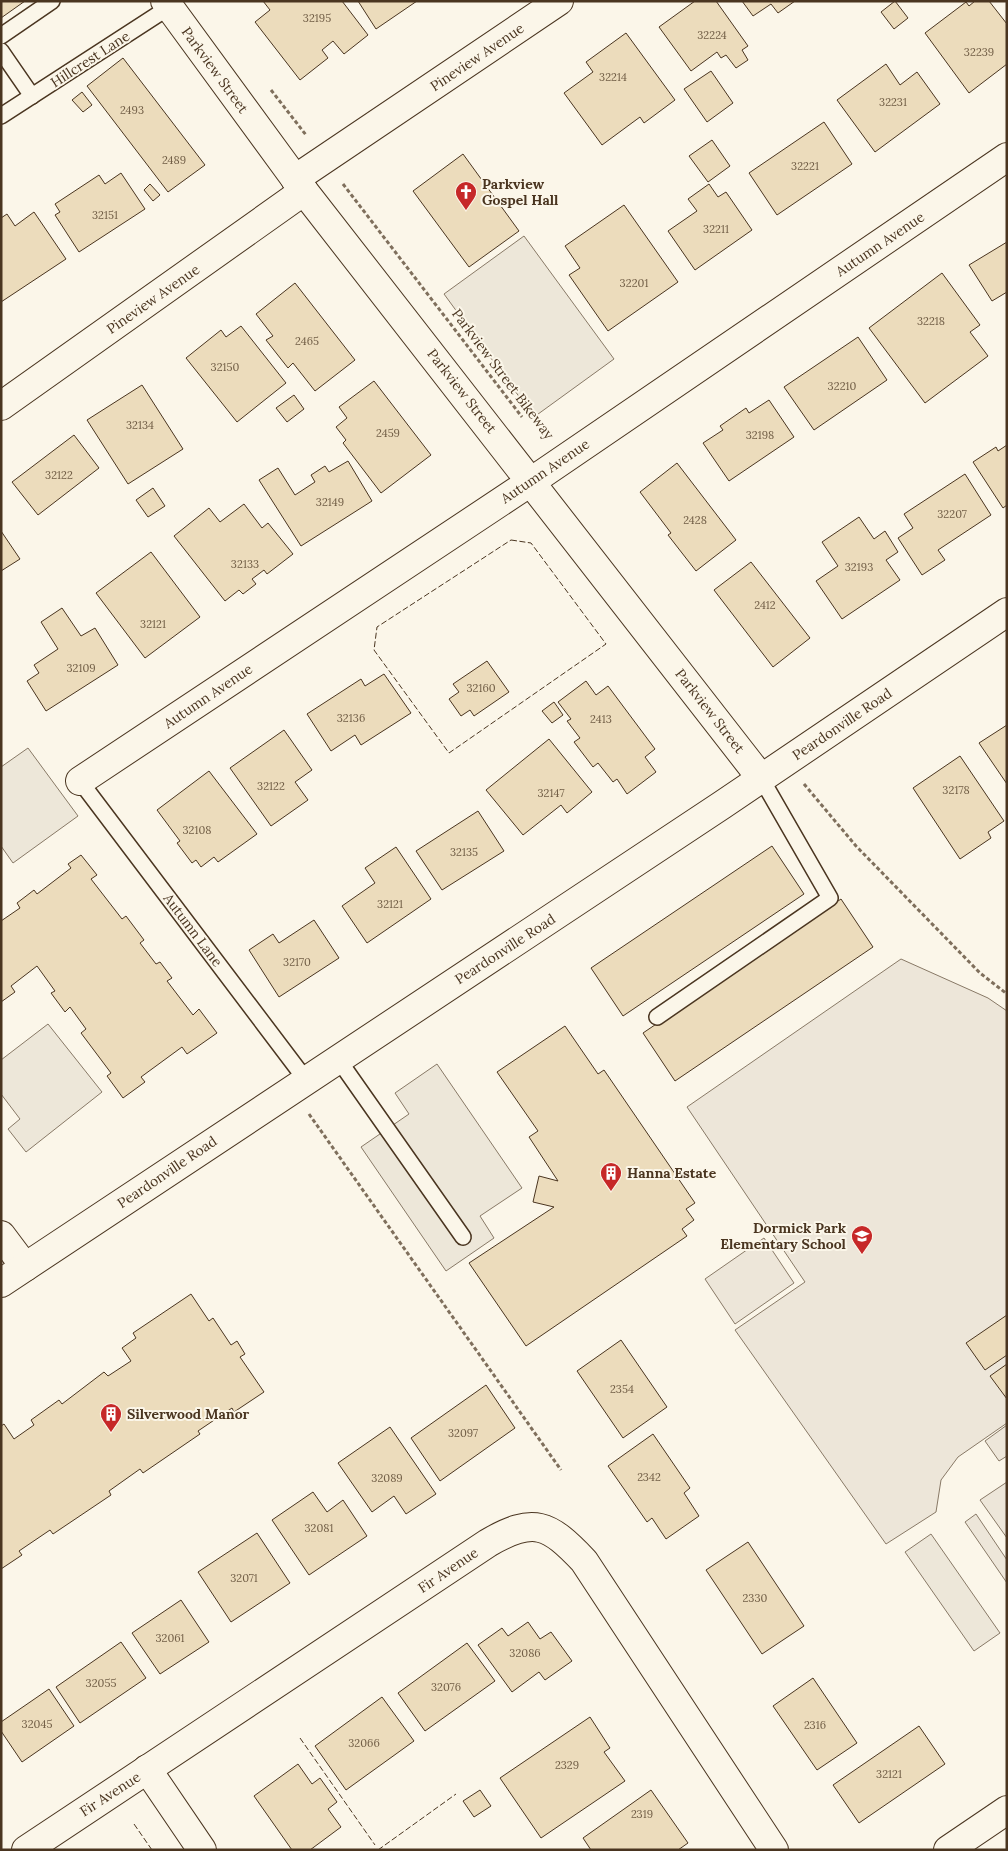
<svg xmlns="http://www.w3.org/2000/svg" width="1008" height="1851" font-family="Lora,serif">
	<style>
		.green { fill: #ede6d9; stroke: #887966 }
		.parking { fill: #ede7d9; stroke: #887966 }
		.building { fill: #ecdcbc; stroke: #4a3520 }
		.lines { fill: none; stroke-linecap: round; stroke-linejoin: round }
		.service-casing { stroke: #4a3520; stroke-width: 18 }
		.minor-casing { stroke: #4a3520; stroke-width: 30 }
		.secondary-casing { stroke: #4a3520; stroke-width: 30 }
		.path { stroke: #7f6f5c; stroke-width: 3; stroke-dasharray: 4 2.5; stroke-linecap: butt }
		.service { stroke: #fbf6e9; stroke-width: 15 }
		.minor { stroke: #fbf6e9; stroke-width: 28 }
		.secondary { stroke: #fbf6e9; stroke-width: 28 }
		.fence { stroke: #4a3520; stroke-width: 1; stroke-dasharray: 6 2.5; stroke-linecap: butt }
		.labels { text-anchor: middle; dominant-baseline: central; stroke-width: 4; stroke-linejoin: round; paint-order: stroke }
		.number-label { font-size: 11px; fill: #725f47 }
		.street-label { font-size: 14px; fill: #4a3520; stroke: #fbf6e9 }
		.poi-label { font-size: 14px; font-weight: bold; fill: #4a3520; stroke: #fbf6e9; text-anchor: start }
	</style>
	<rect width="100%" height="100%" fill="#fbf6e9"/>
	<g class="green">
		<polygon points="901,959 988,998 1007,1011 1007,1423 958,1457 941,1480 936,1512 886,1544 735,1330 805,1282 687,1107"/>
		<polygon points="764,1238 794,1283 735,1324 705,1279"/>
		<polygon points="1007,1425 1007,1456 999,1461 985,1441"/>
		<polygon points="1007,1482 1007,1538 980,1500"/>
		<polygon points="976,1514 1007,1560 1007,1583 965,1522"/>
	</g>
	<g class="parking">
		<polygon points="524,236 614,359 534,417 444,294"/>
		<polygon points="28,748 78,816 13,863 1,846 1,767"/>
		<polygon points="48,1024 102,1092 26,1152 8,1129 20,1119 1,1094 1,1060"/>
		<polygon points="437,1064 522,1188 480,1216 494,1238 446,1271 361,1147 409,1114 395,1093"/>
		<polygon points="931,1534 1000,1633 974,1651 905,1552"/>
	</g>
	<g class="building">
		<polygon points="1,1 25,1 1,18"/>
		<polygon points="263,1 342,1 368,35 344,54 333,41 322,50 328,58 300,80 255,22 270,10"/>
		<polygon points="358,1 417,1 376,29"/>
		<polygon points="695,1 716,1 748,46 742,50 748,60 736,68 726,55 721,58 717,52 691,71 659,27"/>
		<polygon points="742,1 795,1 778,13 771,4 753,16"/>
		<polygon points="895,1 908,18 894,29 881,12"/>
		<polygon points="975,1 989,1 1007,24 1007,64 969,93 925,33 966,2 969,6"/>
		<polygon points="626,33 675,100 644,123 640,117 602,145 564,93 593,72 586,62"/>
		<polygon points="123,58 205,165 168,192 87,86"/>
		<polygon points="886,64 900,85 917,72 940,104 875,152 837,100"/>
		<polygon points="711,71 733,103 707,122 684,89"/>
		<polygon points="82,92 92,105 83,112 72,100"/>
		<polygon points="824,122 852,164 777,215 749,173"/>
		<polygon points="712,140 730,166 708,182 689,156"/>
		<polygon points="463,154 519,231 469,267 413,191"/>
		<polygon points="121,173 145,209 79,252 55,215 60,212 55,204 99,175 105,184"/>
		<polygon points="150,184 160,195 153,201 144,190"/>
		<polygon points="709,184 718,197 726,192 752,230 695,270 668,231 697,211 688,199"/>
		<polygon points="624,205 678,282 608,331 569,275 580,268 565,246"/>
		<polygon points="34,212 66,259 1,302 1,218 7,214 15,226"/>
		<polygon points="1007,242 1007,292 992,301 969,265"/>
		<polygon points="942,273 980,325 970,332 988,356 925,403 869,328"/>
		<polygon points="295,283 355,360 315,391 293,363 288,368 266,340 273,336 256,314"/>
		<polygon points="241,326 286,383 237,422 186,358 221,330 226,337"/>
		<polygon points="858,337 887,380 814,430 784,387"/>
		<polygon points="374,381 431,455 381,493 343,443 346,440 336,427 347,418 339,407"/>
		<polygon points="142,385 183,449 128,484 87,420"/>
		<polygon points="294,395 304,409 287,422 276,408"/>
		<polygon points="769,400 794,437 729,481 703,443 723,430 720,426 746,408 749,413"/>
		<polygon points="74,435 99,468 38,515 12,482"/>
		<polygon points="1007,445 1007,505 1003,508 973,462 996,447 998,451"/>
		<polygon points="348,461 372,501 301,546 259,480 278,468 295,495 315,482 311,475 325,466 329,472"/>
		<polygon points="677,463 736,540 696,571 668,535 671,533 640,492"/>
		<polygon points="965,474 991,515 938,550 945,560 922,575 898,538 913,528 904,514"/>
		<polygon points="153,488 165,506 148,517 136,500"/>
		<polygon points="244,504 262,528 268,523 293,554 267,574 264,570 252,579 256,584 243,594 239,590 225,601 174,536 209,508 220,522"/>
		<polygon points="859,517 874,539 885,531 898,552 886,560 900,580 842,619 816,581 838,566 822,542"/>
		<polygon points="1,531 20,559 1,571"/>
		<polygon points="151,552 200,617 145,658 96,593"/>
		<polygon points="751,562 810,638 773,667 714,590"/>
		<polygon points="62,608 81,636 95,628 118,665 46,711 27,681 39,673 34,665 58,649 41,622"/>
		<polygon points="487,661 509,692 474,716 470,710 461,716 449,699 459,692 453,684"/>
		<polygon points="384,674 411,713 361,745 355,735 331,751 307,714 361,679 365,686"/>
		<polygon points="586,681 596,695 608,686 655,749 645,757 656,772 627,794 617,779 613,782 598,763 593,767 574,742 580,738 567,721 571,719 558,702"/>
		<polygon points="554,702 563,715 552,723 542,711"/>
		<polygon points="1007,725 1007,784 979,743"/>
		<polygon points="284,730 312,770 295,782 308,800 271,826 230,768"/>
		<polygon points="549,739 592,792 567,813 561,805 523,835 486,790"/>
		<polygon points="960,756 1004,821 988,832 991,838 960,859 913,788"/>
		<polygon points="209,771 257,834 218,862 214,857 201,867 196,860 192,863 177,843 180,841 157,810"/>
		<polygon points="478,811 504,851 442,890 416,851"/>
		<polygon points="772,846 804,894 623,1016 591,968"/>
		<polygon points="396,847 431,899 367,943 342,906 375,883 365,868"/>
		<polygon points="81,855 97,875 91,879 122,919 126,916 144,940 140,943 156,964 160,962 172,978 167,981 193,1015 199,1009 217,1033 187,1054 182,1047 141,1077 145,1082 123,1098 107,1076 111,1073 81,1033 86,1029 70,1007 65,1012 51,993 55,991 37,966 11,986 15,992 1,1002 1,921 20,908 17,903 34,890 37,894 71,868 68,864"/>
		<polygon points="841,899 873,947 675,1081 643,1033"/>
		<polygon points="314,920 339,958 279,997 249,950 273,934 279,943"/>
		<polygon points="565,1026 598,1074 604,1070 695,1203 686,1209 694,1220 682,1229 687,1236 526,1346 469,1263 554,1207 533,1202 539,1176 558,1181 529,1137 538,1131 497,1072"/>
		<polygon points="191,1294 209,1321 213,1318 231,1345 237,1341 245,1354 240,1357 264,1392 234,1412 232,1408 198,1431 200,1434 143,1473 140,1469 109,1491 111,1495 53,1534 50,1530 19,1551 22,1555 1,1569 1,1426 4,1424 14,1439 34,1425 31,1420 59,1400 62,1404 104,1372 108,1376 131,1361 122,1348 136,1338 133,1333"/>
		<polygon points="1007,1315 1007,1355 985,1370 966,1343"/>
		<polygon points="621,1340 667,1407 623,1438 577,1371"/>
		<polygon points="1007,1364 1007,1399 990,1376"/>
		<polygon points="486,1385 515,1428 440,1481 411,1438"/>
		<polygon points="390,1427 436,1494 406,1514 394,1496 372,1512 338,1463"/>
		<polygon points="653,1434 690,1488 684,1493 699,1516 666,1539 652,1518 647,1522 608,1466"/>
		<polygon points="313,1492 327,1512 343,1500 367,1536 309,1575 272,1520"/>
		<polygon points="257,1533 290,1583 231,1622 198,1572"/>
		<polygon points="748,1542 804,1626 762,1654 706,1570"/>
		<polygon points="181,1600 209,1642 160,1674 132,1633"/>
		<polygon points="528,1622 540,1639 551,1632 572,1661 545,1680 539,1672 512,1692 478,1645 502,1628 508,1636"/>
		<polygon points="121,1642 146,1678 80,1723 56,1687"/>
		<polygon points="467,1643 495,1681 425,1731 398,1693"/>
		<polygon points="813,1678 857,1743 817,1770 773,1706"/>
		<polygon points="49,1689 74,1726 22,1762 1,1731 1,1722"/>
		<polygon points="382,1697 414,1741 346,1790 315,1746"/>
		<polygon points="590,1717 610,1748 604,1752 625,1781 541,1838 500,1778"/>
		<polygon points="919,1726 945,1764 859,1823 833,1785"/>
		<polygon points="298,1764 312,1784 320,1778 337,1802 328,1809 341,1827 310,1850 292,1850 254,1796"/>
		<polygon points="480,1790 491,1806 474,1817 463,1801"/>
		<polygon points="651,1790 688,1843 678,1850 591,1850 583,1838"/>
	</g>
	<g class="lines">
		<g class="service-casing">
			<g id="service">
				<polyline points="1,36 52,1"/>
				<polyline points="1,51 32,96"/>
				<polyline points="1,116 174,4"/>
				<polyline points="80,781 306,1080"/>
				<polyline points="657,1017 830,898 761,778"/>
				<polyline points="338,1059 463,1237"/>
			</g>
		</g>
		<g class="minor-casing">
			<g id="minor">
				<polyline points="165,1 304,191 761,778"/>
				<polyline points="295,179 559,1"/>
				<polyline points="1,406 304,191"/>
				<polyline points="80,781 532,481 1007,157"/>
				<polyline points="1,1235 25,1267"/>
				<polyline points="147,1769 202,1850"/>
				<path d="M26,1850L488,1543C534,1516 549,1524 584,1561L774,1850"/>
				<polyline points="948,1850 1007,1810"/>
			</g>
		</g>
		<g class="secondary-casing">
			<polyline id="secondary" points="1,1283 722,805 1007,612"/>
		</g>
		<g class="path">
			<polyline points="271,90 306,135"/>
			<polyline points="343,184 522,417"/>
			<polyline points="804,784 856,846 980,973 1007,994"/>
			<polyline points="309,1114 561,1470"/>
		</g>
		<use href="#service" class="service"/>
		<use href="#minor" class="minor"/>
		<use href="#secondary" class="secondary"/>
		<g class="fence">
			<polygon points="511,540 531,543 606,644 449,753 374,650 377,627"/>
			<polyline points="300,1738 375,1845"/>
			<polyline points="134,1824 152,1850"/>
			<polyline points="378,1850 456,1794"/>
		</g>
	</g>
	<defs>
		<g id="church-pin" transform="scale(1.125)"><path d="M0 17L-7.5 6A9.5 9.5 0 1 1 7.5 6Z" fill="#c62828" stroke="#fbf6e9"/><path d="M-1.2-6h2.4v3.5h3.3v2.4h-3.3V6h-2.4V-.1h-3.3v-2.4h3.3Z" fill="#fff"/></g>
		<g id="building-pin" transform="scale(1.125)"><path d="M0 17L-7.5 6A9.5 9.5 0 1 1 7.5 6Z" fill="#c62828" stroke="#fbf6e9"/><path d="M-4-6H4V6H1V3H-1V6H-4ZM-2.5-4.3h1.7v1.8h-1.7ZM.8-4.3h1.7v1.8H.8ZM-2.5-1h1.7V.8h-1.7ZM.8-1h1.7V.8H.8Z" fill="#fff"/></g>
		<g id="school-pin" transform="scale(1.125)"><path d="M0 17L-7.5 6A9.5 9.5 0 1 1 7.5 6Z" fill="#c62828" stroke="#fbf6e9"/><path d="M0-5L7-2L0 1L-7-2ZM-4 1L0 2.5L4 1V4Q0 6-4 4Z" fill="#fff"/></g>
	</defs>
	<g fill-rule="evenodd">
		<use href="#church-pin" x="466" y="192"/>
		<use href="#building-pin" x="611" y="1173"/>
		<use href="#school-pin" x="862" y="1236"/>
		<use href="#building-pin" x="111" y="1414"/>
	</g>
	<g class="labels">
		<g class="number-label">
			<text x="317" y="18">32195</text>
			<text x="712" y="35">32224</text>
			<text x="979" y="52">32239</text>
			<text x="613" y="77">32214</text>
			<text x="893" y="102">32231</text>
			<text x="132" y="110">2493</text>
			<text x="174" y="160">2489</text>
			<text x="805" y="166">32221</text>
			<text x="105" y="215">32151</text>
			<text x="716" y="229">32211</text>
			<text x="634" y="283">32201</text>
			<text x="931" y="321">32218</text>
			<text x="307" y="341">2465</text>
			<text x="225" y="367">32150</text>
			<text x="842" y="386">32210</text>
			<text x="140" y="425">32134</text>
			<text x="388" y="433">2459</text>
			<text x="760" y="435">32198</text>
			<text x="59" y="475">32122</text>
			<text x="330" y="502">32149</text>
			<text x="952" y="514">32207</text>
			<text x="695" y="520">2428</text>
			<text x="245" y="564">32133</text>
			<text x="859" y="567">32193</text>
			<text x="765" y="605">2412</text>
			<text x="153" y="624">32121</text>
			<text x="81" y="668">32109</text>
			<text x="481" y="688">32160</text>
			<text x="351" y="718">32136</text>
			<text x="601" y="719">2413</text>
			<text x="271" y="786">32122</text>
			<text x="956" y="790">32178</text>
			<text x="551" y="793">32147</text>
			<text x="197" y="830">32108</text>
			<text x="464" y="852">32135</text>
			<text x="390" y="904">32121</text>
			<text x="297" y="962">32170</text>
			<text x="622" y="1389">2354</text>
			<text x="463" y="1433">32097</text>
			<text x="649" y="1477">2342</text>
			<text x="387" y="1478">32089</text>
			<text x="319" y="1528">32081</text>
			<text x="244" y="1578">32071</text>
			<text x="755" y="1598">2330</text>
			<text x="170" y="1638">32061</text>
			<text x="525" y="1653">32086</text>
			<text x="101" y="1683">32055</text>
			<text x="446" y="1687">32076</text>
			<text x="37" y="1724">32045</text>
			<text x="815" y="1725">2316</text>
			<text x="364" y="1743">32066</text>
			<text x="567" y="1765">2329</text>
			<text x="889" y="1774">32121</text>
			<text x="642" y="1814">2319</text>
		</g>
		<g class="street-label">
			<text transform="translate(477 57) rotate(-34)">Pineview Avenue</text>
			<text transform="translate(90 59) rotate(-33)">Hillcrest Lane</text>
			<text transform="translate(215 70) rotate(54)">Parkview Street</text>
			<text transform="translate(880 244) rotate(-34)">Autumn Avenue</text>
			<text transform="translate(153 299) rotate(-35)">Pineview Avenue</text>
			<text transform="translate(503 374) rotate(53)">Parkview Street Bikeway</text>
			<text transform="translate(462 391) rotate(52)">Parkview Street</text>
			<text transform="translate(545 471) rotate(-34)">Autumn Avenue</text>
			<text transform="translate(208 696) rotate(-34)">Autumn Avenue</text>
			<text transform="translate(710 711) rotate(52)">Parkview Street</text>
			<text transform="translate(842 724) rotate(-34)">Peardonville Road</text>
			<text transform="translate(193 930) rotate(53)">Autumn Lane</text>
			<text transform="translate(505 949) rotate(-33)">Peardonville Road</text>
			<text transform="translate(167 1172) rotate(-34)">Peardonville Road</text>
			<text transform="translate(448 1570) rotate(-34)">Fir Avenue</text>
			<text transform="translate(110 1794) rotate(-33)">Fir Avenue</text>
		</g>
		<g class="poi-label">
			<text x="482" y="184">Parkview<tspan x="482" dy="16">Gospel Hall</tspan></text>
			<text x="627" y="1173">Hanna Estate</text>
			<text x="846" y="1228" text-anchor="end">Dormick Park<tspan x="846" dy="16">Elementary School</tspan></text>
			<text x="127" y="1414">Silverwood Manor</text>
		</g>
	</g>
	<rect width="1008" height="1851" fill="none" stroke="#4a3520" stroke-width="5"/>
</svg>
